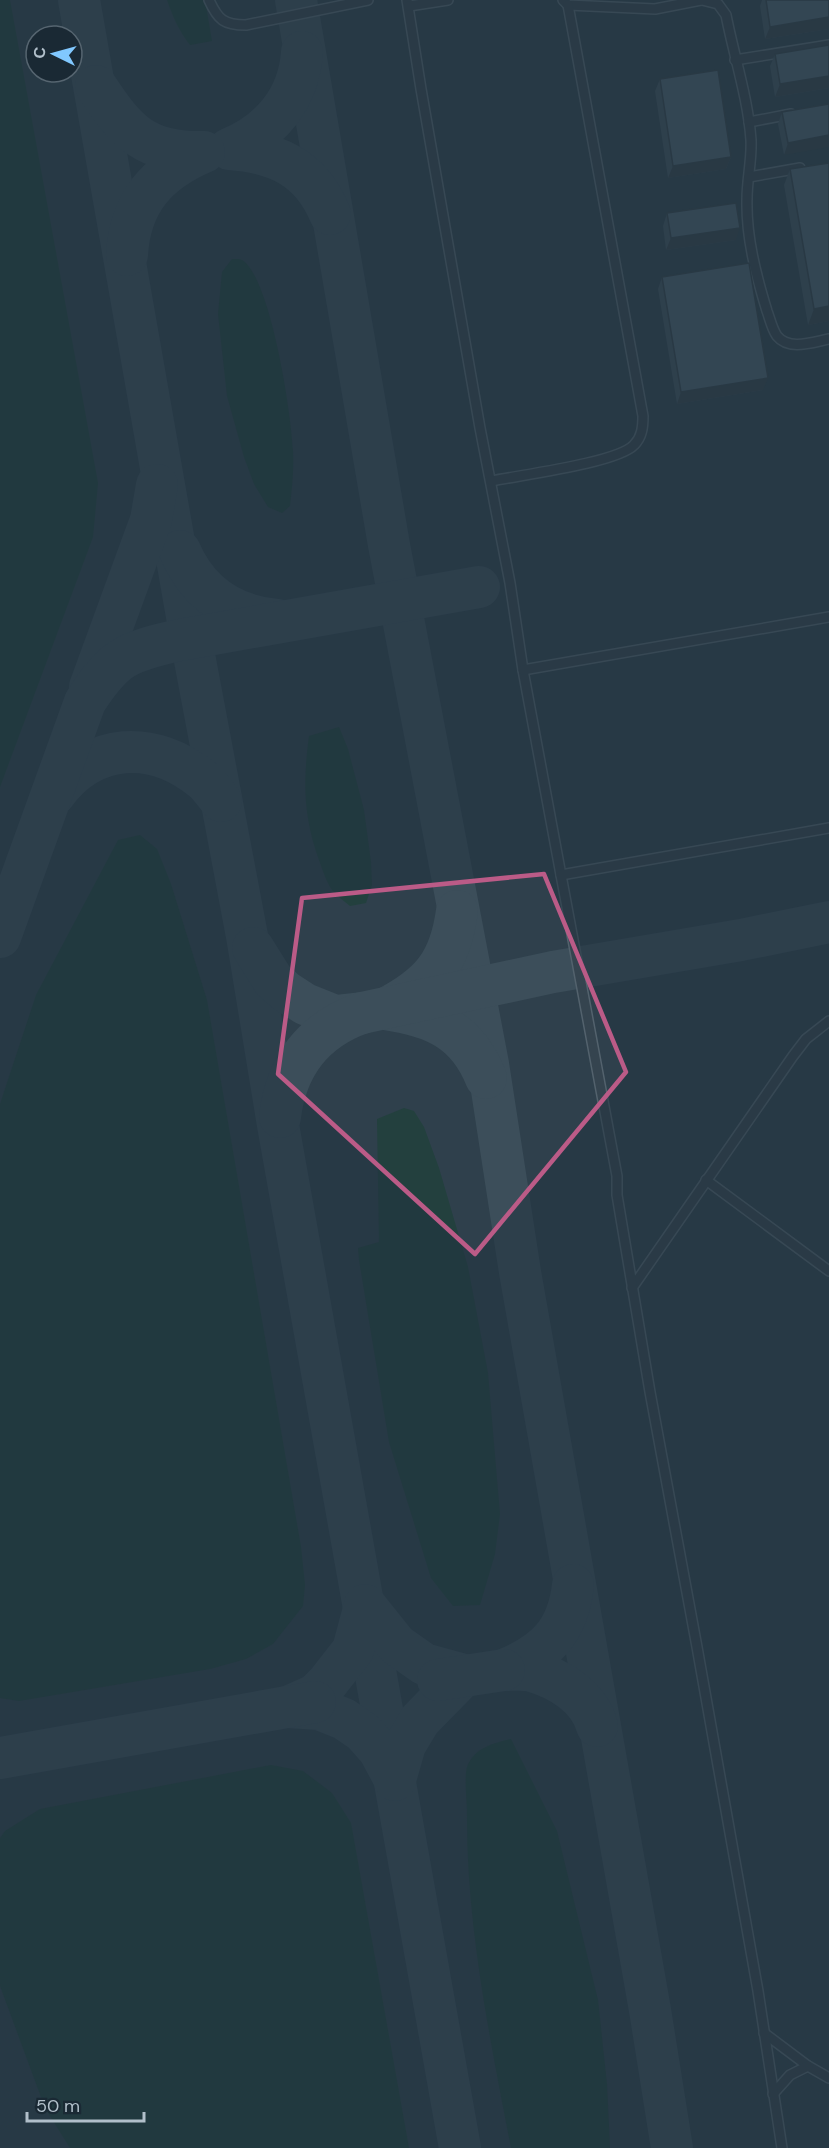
<svg xmlns="http://www.w3.org/2000/svg" width="829" height="2148" font-family="'DM Sans',sans-serif">
	<style>
		.airport { fill: #2f404c; fill-rule: evenodd }
		.green { fill: #23403e }
		.lines { fill: none; stroke-linecap: round; stroke-linejoin: round }
		.taxiway { stroke: #3c4e5a; stroke-width: 42 }
		.lane-casing { stroke: #53626d; stroke-width: 12 }
		.lane { stroke: #35444f; stroke-width: 9 }
		.wall { fill: #3f505c }
		.shaded-wall { fill: #33414b }
		.building { fill: #495d6b; stroke: #33414b; stroke-width: 1.5 }
		.marked { fill: none; stroke: #bb5b87; stroke-width: 4.5; stroke-linejoin: round }
	</style>
	<rect width="100%" height="100%" fill="#21333f"/>
	<path class="airport" d="M0,0H829V2148H0ZM36,36H72V72H36Z"/>
	<g class="green">
		<polygon points="0,0 10,0 98,483 93,537 0,787"/>
		<path d="M167,0H205L212,41L190,45C179,31 173,17 167,0Z"/>
		<path d="M232,259C236,259 241,258 245,262C272,288 291,412 293,451C294,470 292,488 290,506L282,513L268,507L254,484L244,457L227,396L218,314L222,272Z"/>
		<path d="M339,727L348,749L364,810L371,862L372,885L366,903L350,906C344,901 337,896 332,890C326,881 323,871 319,860C303,815 303,782 309,736Z"/>
		<polygon points="140,835 157,849 171,884 207,1000 301,1547 305,1585 303,1606 273,1644 246,1659 210,1669 19,1701 0,1698 0,1104 36,995 118,840"/>
		<polygon points="404,1108 414,1111 424,1127 439,1168 468,1267 488,1373 500,1514 495,1554 480,1605 453,1606 431,1578 389,1442 359,1260 358,1248 379,1242 377,1119"/>
		<path d="M511,1739L557,1831L598,2000L607,2084L610,2148H511C490,2039 466,1924 467,1813C467,1801 464,1777 467,1767C474,1748 493,1743 511,1739Z"/>
		<polygon points="271,1765 303,1771 332,1793 351,1823 409,2148 70,2148 45,2108 0,1986 0,1838 5,1831 40,1809"/>
	</g>
	<g class="lines">
		<g class="taxiway">
			<polyline points="79,0 191,639 247,936 278,1125 460,2148"/>
			<polyline points="296,0 389,545 488,1064 520,1272 650,2010 672,2148"/>
			<path d="M302,52C299,98 271,132 229,149C276,152 311,168 330,214"/>
			<path d="M96,86C127,133 145,153 204,152C157,172 130,202 127,255"/>
			<path d="M180,551C198,593 232,616 277,620"/>
			<polyline points="90,687 151,520 157,485"/>
			<path d="M54,795C92,742 153,739 203,780C210,786 215,794 221,801"/>
			<path d="M457,911C450,963 431,985 385,1009C433,1016 467,1030 486,1078"/>
			<path d="M0,937L85,702C94,688 104,673 118,662C133,650 161,644 180,640L479,587"/>
			<polyline points="253,948 273,980 285,991 305,1004 335,1016 362,1013"/>
			<path d="M280,1117C286,1066 313,1030 362,1013L553,972L741,940L829,922"/>
			<path d="M573,1585C568,1631 546,1653 504,1670C513,1670 524,1669 532,1671C560,1679 589,1697 597,1726"/>
			<polygon points="365,1605 397,1645 424,1664 464,1675 420,1720 405,1745 395,1780 379,1750 363,1732 344,1719 319,1709 288,1707 315,1695 328,1682 353,1650"/>
			<polyline points="438,1680 504,1670"/>
			<polyline points="0,1758 315,1702"/>
		</g>
		<g class="lane-casing">
			<g id="lane">
				<path d="M209,0C218,20 224,25 246,25L368,0"/>
				<polyline points="407,0 421,89 480,428 510,583 523,670 561,875"/>
				<polyline points="563,0 568,5 655,9 701,0"/>
				<path d="M702,0L718,4L726,15C734,56 748,98 751,140C752,160 747,179 747,199C746,237 756,275 767,311C770,319 772,329 777,336C789,351 813,342 829,339"/>
				<polyline points="409,6 448,0"/>
				<polyline points="735,60 829,45"/>
				<polyline points="749,122 791,114"/>
				<polyline points="749,177 800,168"/>
				<path d="M492,481C520,475 617,463 634,445C642,437 643,427 643,416L568,5"/>
				<polyline points="523,670 829,617"/>
				<polyline points="706,1180 829,1271"/>
				<polyline points="632,1288 793,1056 806,1039 829,1021"/>
				<polyline points="764,2033 808,2066 829,2078"/>
				<polyline points="773,2094 790,2075 808,2066"/>
				<polyline points="782,2148 758,1991 697,1647 650,1392 617,1195 617,1176 561,875 829,828"/>
			</g>
		</g>
		<use href="#lane" class="lane"/>
	</g>
	<g class="wall">
		<polygon points="762,0 829,0 829,29 765,39 760,6"/>
		<polygon points="829,45 829,88 775,97 770,66 775,54"/>
		<polygon points="660,79 731,157 726,169 668,178 655,91"/>
		<polygon points="829,104 784,155 778,124 782,112"/>
		<polygon points="790,169 829,321 808,325 784,185"/>
		<polygon points="667,213 736,240 666,250 663,226"/>
		<polygon points="662,277 763,390 677,404 658,289"/>
	</g>
	<g class="shaded-wall">
		<polygon points="829,17 829,29 765,39 770,27"/>
		<polygon points="829,76 829,88 775,97 780,84"/>
		<polygon points="829,135 829,147 784,155 788,143"/>
		<polygon points="731,157 726,169 668,178 673,166"/>
		<polygon points="740,228 736,240 666,250 671,238"/>
		<polygon points="829,306 829,321 808,325 814,309"/>
		<polygon points="768,378 763,390 677,404 681,392"/>
	</g>
	<g class="building">
		<polygon points="766,0 829,0 829,17 770,27"/>
		<polygon points="829,45 829,76 780,84 775,54"/>
		<polygon points="718,70 731,157 673,166 660,79"/>
		<polygon points="829,104 829,135 788,143 782,112"/>
		<polygon points="829,163 829,306 814,309 790,169"/>
		<polygon points="736,203 740,228 671,238 667,213"/>
		<polygon points="749,263 768,378 681,392 662,277"/>
	</g>
	<path d="M0 0H829V2148H0ZM544,874L626,1072L475,1254L278,1074L302,898Z" fill="#21333f" fill-opacity=".55" fill-rule="evenodd"/>
	<path class="marked" d="M544,874L626,1072L475,1254L278,1074L302,898Z"/>
	<g transform="translate(54 54) rotate(275)"><circle r="28" fill="#1a2934" stroke="#566570" stroke-width="1.5"/>
	<path d="M0-4.5L10 22L0 15L-10 22Z" fill="#81c8ff"/>
	<text y="-9" font-size="16" font-weight="bold" text-anchor="middle" fill="#b1bfca">С</text>
	</g>
	<path d="M27 2112v9h117v-9" fill="none" stroke="#b1bfca" stroke-width="3"/>
	<text x="36" y="2112" font-size="18" fill="#b1bfca" stroke="#1a2934" stroke-width="4.5" paint-order="stroke">50 m</text>
</svg>
